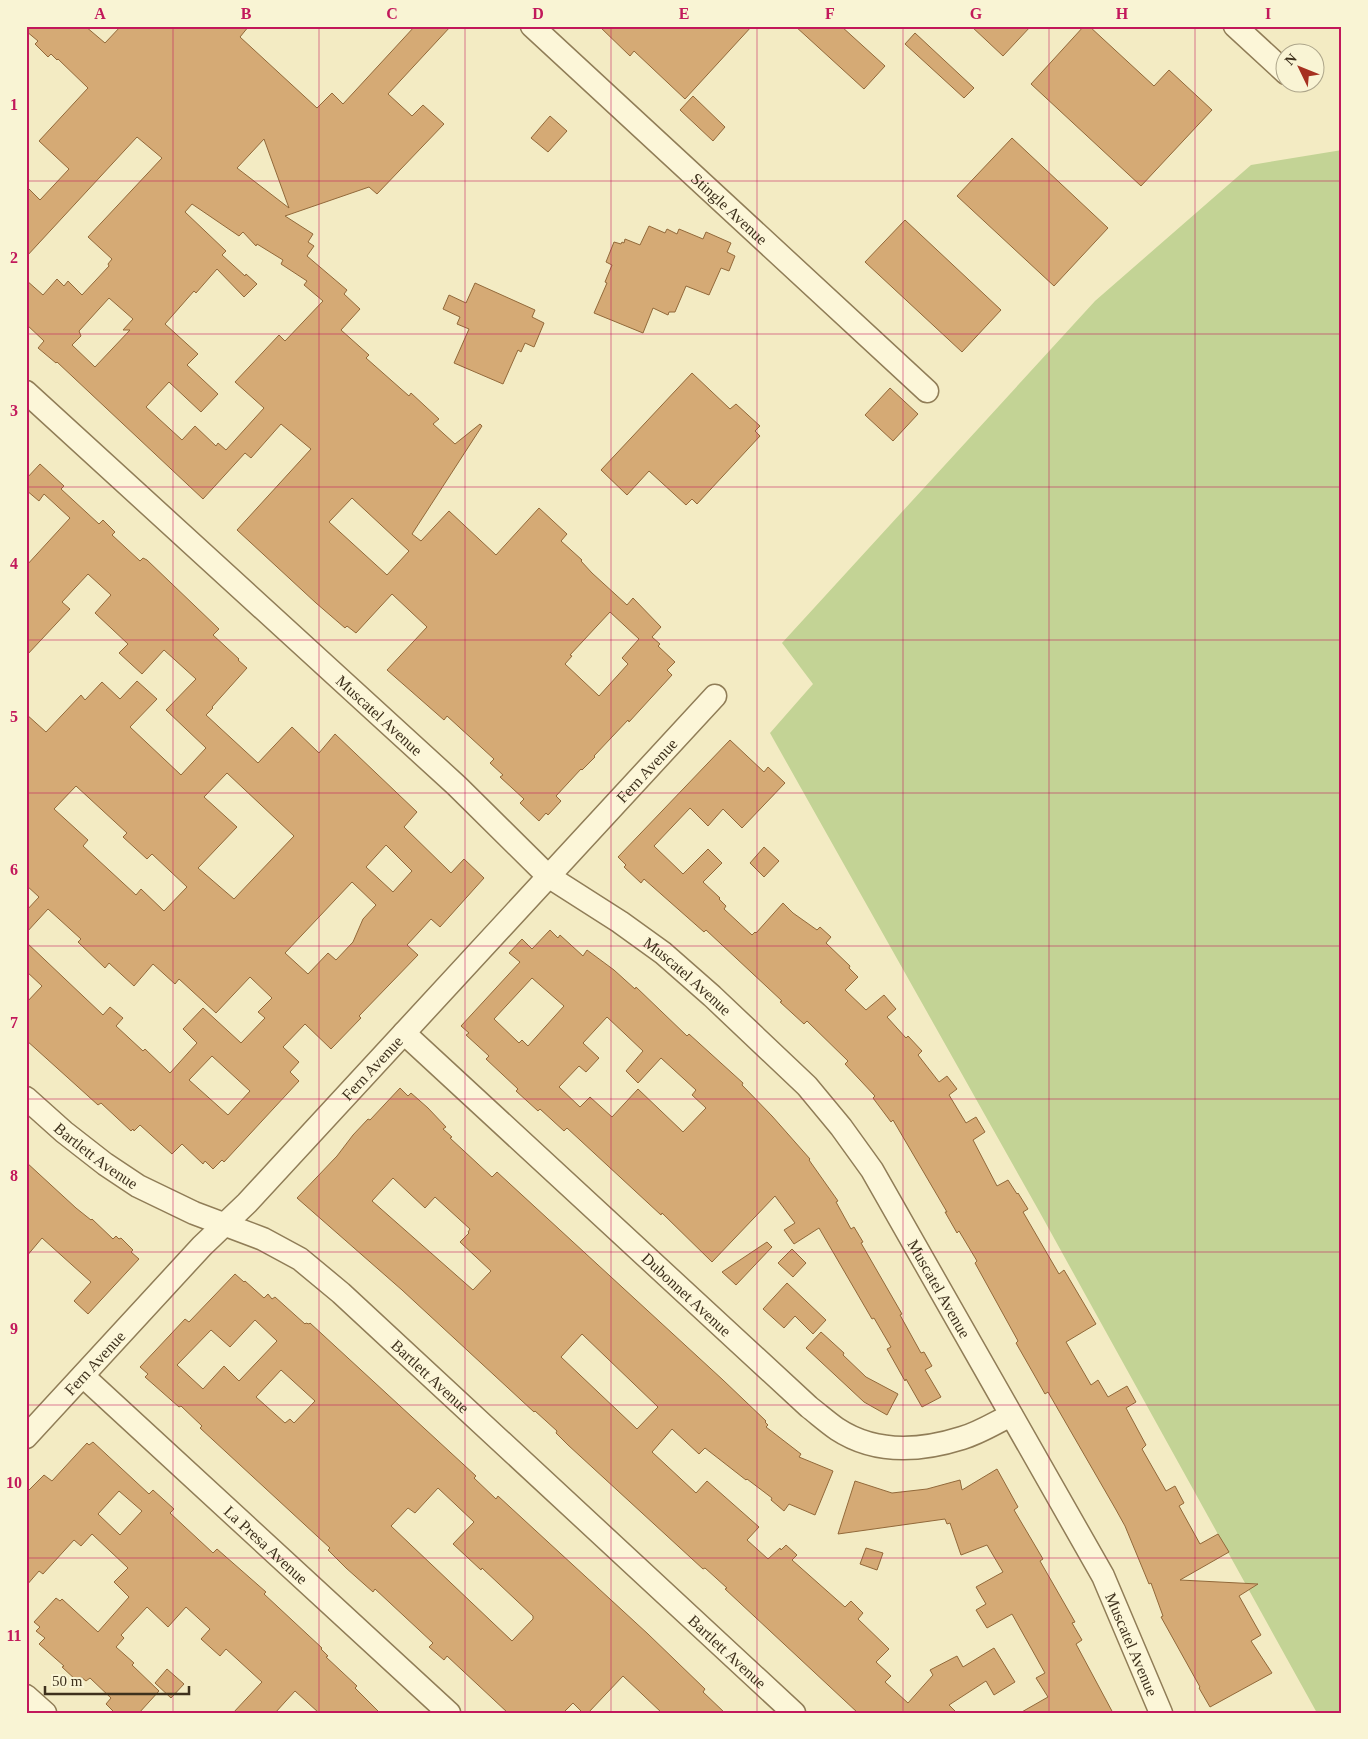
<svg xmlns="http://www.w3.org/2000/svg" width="1368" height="1739" font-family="'Times New Roman',serif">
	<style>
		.green { fill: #c3d395 }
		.building { fill: #d5aa75; stroke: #92693a; fill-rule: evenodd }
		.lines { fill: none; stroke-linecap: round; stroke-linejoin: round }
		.street-casing { stroke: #907d57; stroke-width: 25 }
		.street { stroke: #fcf6d8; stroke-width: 22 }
		.grid { fill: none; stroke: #c2185b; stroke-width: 1; stroke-opacity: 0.55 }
		.labels { text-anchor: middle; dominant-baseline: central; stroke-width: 4.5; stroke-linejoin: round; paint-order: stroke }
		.street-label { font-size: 16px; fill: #3e311d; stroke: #f9f4d4 }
		.neatline { fill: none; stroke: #c2185b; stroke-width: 2 }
		.grid-label { font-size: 16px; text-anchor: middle; font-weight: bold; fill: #c2185b }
	</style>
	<rect width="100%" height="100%" fill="#f3ebc3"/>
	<polygon class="green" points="1342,150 1342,1713 1317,1713 1039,1211 770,733 813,684 782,643 1095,301 1251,165"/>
	<g class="building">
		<path d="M26,26H85L105,43L121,26H249L240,37L317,108L332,93L343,104L415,26H451L388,94L412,116L423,105L444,124L377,194L369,187L285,216L313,234L308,242L314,246L307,256L347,290L344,294L360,309L341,330L369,355L366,358L409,396L411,393L439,419L433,424L455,444L480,424L482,426L412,534L421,541L449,511L496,555L539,508L567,534L561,541L582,560L581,561L592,573L627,605L633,598L661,627L652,637L660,644L658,646L675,662L667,670L672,675L629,722L628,720L594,756L595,757L582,770L581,769L556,796L561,801L548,815L546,813L539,821L520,803L524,799L500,777L503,775L490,763L494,759L447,716L444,720L387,670L427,627L392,594L356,633L347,626L345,628L316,603L237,530L311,449L281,424L251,458L245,453L203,499L57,362L56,363L38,348L44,341L26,324V280L43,295L57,279L64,286L68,281L82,295L109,266L108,264L112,259L88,237L162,158L137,137L26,257V186L40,200L69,169L39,141L88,88L58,59L57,60L51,54L48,57L35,44L38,41L26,31ZM264,139L289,208L237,168ZM192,204L239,236L243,232L256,246L257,244L283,260L281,264L307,281L304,285L323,301L285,341L279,335L235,382L264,408L226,450L218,443L216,446L195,426L182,440L146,407L169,382L201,412L218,394L187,365L198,354L165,324L194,291L196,293L217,269L244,297L257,284L246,274L245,276L222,255L226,251L185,212ZM109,298L133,319L123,330H130L95,367L72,345L81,336L79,331ZM352,498L409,551L387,575L329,522ZM610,612L639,639L622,658L628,664L599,696L565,664L572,656L570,655Z"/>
		<polygon points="599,26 752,26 685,99 634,51 630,56"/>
		<polygon points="795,26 841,26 885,66 864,89"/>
		<polygon points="971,26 1031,26 1003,56"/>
		<polygon points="1084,26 1089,26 1154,86 1169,70 1212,110 1141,186 1031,84"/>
		<polygon points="915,33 974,88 964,98 905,44"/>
		<polygon points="693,96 725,127 713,141 680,110"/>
		<polygon points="550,116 567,131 548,152 531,138"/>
		<polygon points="1012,138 1108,228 1054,286 957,196"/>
		<polygon points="905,220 1001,310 962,352 865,262"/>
		<polygon points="649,226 665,233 667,229 677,234 679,229 703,239 706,232 731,243 727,252 735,256 729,271 721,268 709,295 686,286 675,312 669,312 668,315 653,308 643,333 594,313 607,283 605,282 612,265 606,262 614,242 621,244 622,242 624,243 625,239 640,245"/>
		<polygon points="475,283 535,310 532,317 544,323 534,347 525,343 521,352 518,350 503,384 454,363 469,329 457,324 460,317 443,309 449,295 466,303"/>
		<polygon points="692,373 730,409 736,404 760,426 755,431 760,436 697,504 692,499 686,505 649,471 627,495 601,470"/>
		<polygon points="890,388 918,414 893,441 865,415"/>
		<path d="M40,464L64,486L61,489L99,524L103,520L115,532L112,535L140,561L143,558L147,560L219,629L213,635L239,659L238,660L247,668L212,707L213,708L206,715L258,763L292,727L319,753L335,734L417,812L404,827L451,873L464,859L484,878L440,927L431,919L407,945L418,955L359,1016L361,1018L331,1049L305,1024L283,1047L299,1062L290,1072L299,1081L224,1162L222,1160L213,1169L205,1161L203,1164L182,1144L172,1154L140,1125L134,1131L133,1129L131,1131L101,1103L98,1105L26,1040V1003L42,986L26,971V942L103,1015L110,1007L123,1018L116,1026L143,1051L145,1049L170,1073L197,1043L183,1029L203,1008L241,1043L265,1018L258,1012L272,998L250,977L216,1013L179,979L175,984L153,964L134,986L109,963L105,968L78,942L81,939L48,909L26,933V911L39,897L26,885V714L46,732L81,695L85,700L102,682L120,699L137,681L157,699L130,727L181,775L206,748L166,710L196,679L164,650L142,674L119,653L128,644L95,613L111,595L88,574L62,602L70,609L26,656V566L70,518L44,494L39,501L26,490V479ZM227,773L294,836L234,899L198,868L237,827L204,797ZM76,786L127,833L123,837L147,859L152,854L187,887L164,911L141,889L136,895L83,846L88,840L54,809ZM386,845L412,871L393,892L366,867ZM352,882L376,905L363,919L353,942L336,960L328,953L308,974L285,953ZM212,1056L250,1091L228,1115L189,1080Z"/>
		<polygon points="730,740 764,772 768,767 785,783 742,828 723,809 708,826 690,808 654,846 683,874 708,849 722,863 703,882 720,898 719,899 726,906 724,909 752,935 755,932 756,933 783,903 793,913 817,930 820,927 831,937 826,943 850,966 849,968 858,977 845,990 866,1010 884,995 896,1009 887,1017 906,1038 908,1036 922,1051 918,1055 939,1082 947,1076 957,1089 949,1095 966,1123 976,1117 985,1132 973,1140 997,1186 1008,1180 1017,1194 1018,1193 1028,1209 1023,1212 1059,1274 1064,1270 1096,1324 1066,1342 1091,1385 1098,1380 1108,1397 1127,1386 1136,1402 1126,1408 1146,1445 1142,1449 1166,1491 1175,1486 1184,1503 1179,1506 1200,1544 1218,1534 1229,1552 1180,1580 1258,1584 1239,1596 1261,1635 1251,1641 1272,1673 1210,1707 1199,1688 1200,1687 1161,1617 1163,1616 1151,1583 1149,1584 1125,1526 1115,1508 1048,1392 1045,1394 1036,1378 1016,1343 1018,1341 975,1263 977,1261 959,1231 957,1233 945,1212 947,1212 893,1120 891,1122 873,1098 875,1096 845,1064 848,1061 807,1021 804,1024 780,1002 782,1001 706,930 704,932 644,879 641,883 624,867 626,865 618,857"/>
		<polygon points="764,847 779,861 764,877 750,863"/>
		<path d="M550,930L558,938L560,935L583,956L587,950L614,970L635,989L636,987L687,1036L689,1034L743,1083L742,1085L772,1116L810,1159L809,1160L838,1201L836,1202L851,1229L854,1227L863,1242L861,1243L902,1314L900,1315L921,1353L924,1352L932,1366L925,1370L941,1397L922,1407L906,1379L905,1381L887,1349L891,1347L874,1318L872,1319L819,1228L794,1244L784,1230L795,1223L775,1196L712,1262L662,1213L661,1215L567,1128L564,1131L540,1109L538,1111L516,1091L518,1089L486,1059L489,1056L466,1035L469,1033L461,1026L520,962L509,953L522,939L532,949ZM532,978L564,1006L528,1046L522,1040L519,1043L494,1019ZM607,1017L643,1051L626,1071L638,1083L661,1058L696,1090L692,1095L706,1108L683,1132L638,1089L612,1117L590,1097L580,1107L559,1087L579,1066L586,1072L599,1058L583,1043Z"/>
		<path d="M400,1088L408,1096L411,1093L428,1108L446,1127L443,1129L452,1137L450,1138L492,1177L497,1172L723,1380L766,1421L765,1422L768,1425L766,1427L801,1454L799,1457L833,1471L815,1515L789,1504L784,1511L771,1500L772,1498L747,1479L746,1480L705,1448L699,1454L672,1429L652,1452L696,1493L707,1481L759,1527L747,1540L768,1559L780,1548L781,1550L786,1545L797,1555L792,1560L845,1607L851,1601L863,1613L858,1619L889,1649L876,1662L891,1676L885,1682L908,1703L933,1675L930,1670L957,1656L963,1667L994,1648L1015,1682L994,1695L986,1681L949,1705L957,1713H858L725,1589L727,1588L705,1568L703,1569L568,1445L556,1433L557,1431L535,1411L534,1412L402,1290L297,1198L337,1156L353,1135L368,1119L370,1120ZM393,1178L425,1208L435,1197L470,1229L468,1232L469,1233L460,1242L491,1271L473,1290L372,1201ZM582,1334L658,1407L637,1429L561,1357Z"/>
		<polygon points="26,1162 76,1208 91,1220 92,1219 113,1239 116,1236 119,1239 121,1238 133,1250 131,1252 139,1259 88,1314 74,1301 91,1282 42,1238 26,1257"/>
		<polygon points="767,1242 772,1247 736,1285 722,1272"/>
		<polygon points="792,1249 806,1263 793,1277 778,1263"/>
		<path d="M235,1274L244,1282L245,1281L264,1298L268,1294L272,1299L275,1297L305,1324L306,1323L309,1324L310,1323L476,1476L474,1478L496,1499L498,1496L648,1634L705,1689L703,1692L725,1713H662L623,1676L588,1713H583L573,1703L563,1713H508L447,1656L444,1660L429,1647L433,1643L375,1589L373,1592L346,1568L328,1550L330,1548L200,1428L202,1426L181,1406L179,1407L145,1377L148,1374L140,1367L185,1319L189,1322ZM255,1320L277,1341L239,1381L224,1366L203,1389L177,1365L211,1330L230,1347ZM281,1370L315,1401L294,1423L290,1419L285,1423L256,1397ZM438,1488L474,1522L453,1544L481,1570L482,1568L533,1616V1619L512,1641L391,1526L408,1508L415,1513Z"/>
		<polygon points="787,1283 826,1320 813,1334 795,1316 784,1328 763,1309"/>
		<polygon points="821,1332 844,1353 843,1355 866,1377 898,1394 887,1415 864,1402 806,1348"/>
		<path d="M93,1442L149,1494L153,1490L174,1509L170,1513L213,1553L217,1549L266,1592L264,1594L322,1648L321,1649L328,1656L326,1657L357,1686L355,1688L380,1713H319L295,1691L275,1713H233L262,1682L226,1649L220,1656L201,1639L210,1629L186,1607L168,1627L147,1607L121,1635L124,1638L116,1647L134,1663L132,1665L159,1691L139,1713H115L106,1704L111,1698L90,1678L86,1681L81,1677L77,1681L62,1667L64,1666L39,1644L45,1638L36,1631L40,1627L34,1622L56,1598L60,1601L62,1599L98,1632L129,1597L114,1582L128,1568L92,1534L81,1546L74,1540L43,1574L39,1571L26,1586V1493L44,1475L52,1481L87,1443L89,1445ZM119,1491L142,1511L120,1535L98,1514Z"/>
		<polygon points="997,1469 1018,1507 1014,1510 1043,1559 1040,1561 1075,1622 1072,1623 1082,1640 1076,1644 1113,1713 1020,1713 1048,1697 1036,1678 1045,1673 1012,1614 987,1628 976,1610 986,1604 976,1587 1003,1572 987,1545 961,1555 950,1523 947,1524 945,1519 838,1534 855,1481 892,1493 927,1489 960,1480 962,1490"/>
		<polygon points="866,1548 883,1553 877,1570 860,1564"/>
		<polygon points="167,1669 184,1684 171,1698 155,1683"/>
	</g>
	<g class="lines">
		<g class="street-casing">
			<g id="street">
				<path id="s1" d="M532,26L927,391"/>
				<polyline points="1235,26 1286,73"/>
				<path id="s2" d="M26,392L457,786L548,876L620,922L663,953L712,996L807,1086L841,1127L872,1170L1103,1576L1161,1713"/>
				<path id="s3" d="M404,1033L809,1407C818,1414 827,1422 837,1429C875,1454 921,1451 962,1438C979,1433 995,1423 1011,1415"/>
				<path id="s4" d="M26,1098L64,1132L105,1164L138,1186L194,1213L263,1239L300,1259L341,1293L794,1713"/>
				<path id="s5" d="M83,1376L449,1713"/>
				<path id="s6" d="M26,1437L202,1246L247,1203L715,696"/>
				<polyline points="26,1696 45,1713"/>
			</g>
		</g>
		<use href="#street" class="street"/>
	</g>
	<path class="grid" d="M173,26V1713M319,26V1713M465,26V1713M611,26V1713M757,26V1713M903,26V1713M1049,26V1713M1195,26V1713M26,181H1342M26,334H1342M26,487H1342M26,640H1342M26,793H1342M26,946H1342M26,1099H1342M26,1252H1342M26,1405H1342M26,1558H1342"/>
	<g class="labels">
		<g class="street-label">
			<text stroke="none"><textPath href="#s1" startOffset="269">Stingle Avenue</textPath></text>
			<text stroke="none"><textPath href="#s2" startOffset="479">Muscatel Avenue</textPath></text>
			<text stroke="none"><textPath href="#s6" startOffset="911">Fern Avenue</textPath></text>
			<text stroke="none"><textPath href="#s2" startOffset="884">Muscatel Avenue</textPath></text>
			<text stroke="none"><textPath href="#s6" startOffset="506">Fern Avenue</textPath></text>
			<text stroke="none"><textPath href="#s4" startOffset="91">Bartlett Avenue</textPath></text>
			<text stroke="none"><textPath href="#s2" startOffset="1289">Muscatel Avenue</textPath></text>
			<text stroke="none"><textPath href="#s3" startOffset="385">Dubonnet Avenue</textPath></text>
			<text stroke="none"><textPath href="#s6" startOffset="101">Fern Avenue</textPath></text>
			<text stroke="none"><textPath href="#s4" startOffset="496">Bartlett Avenue</textPath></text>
			<text stroke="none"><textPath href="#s5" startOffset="249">La Presa Avenue</textPath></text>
			<text stroke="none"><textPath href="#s2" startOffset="1694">Muscatel Avenue</textPath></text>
			<text stroke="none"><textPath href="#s4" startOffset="901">Bartlett Avenue</textPath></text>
		</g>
	</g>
	<rect width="1368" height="1739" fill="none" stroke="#f9f4d4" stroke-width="55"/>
	<g transform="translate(1300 68) rotate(313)"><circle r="24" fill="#f9f4d4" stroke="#aea68b"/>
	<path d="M0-4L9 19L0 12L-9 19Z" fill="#a63120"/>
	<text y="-8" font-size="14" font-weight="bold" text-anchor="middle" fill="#3e311d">N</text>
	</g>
	<path d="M45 1686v8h144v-8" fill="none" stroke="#3e311d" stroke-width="2.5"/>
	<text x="52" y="1686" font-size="15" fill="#3e311d" stroke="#f9f4d4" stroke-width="4" paint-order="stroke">50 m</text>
	<rect x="28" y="28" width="1312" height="1684" class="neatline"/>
	<g class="grid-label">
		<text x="100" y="19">A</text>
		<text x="246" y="19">B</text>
		<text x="392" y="19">C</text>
		<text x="538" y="19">D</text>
		<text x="684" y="19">E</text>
		<text x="830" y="19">F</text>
		<text x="976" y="19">G</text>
		<text x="1122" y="19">H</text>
		<text x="1268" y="19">I</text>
		<text x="14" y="110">1</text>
		<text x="14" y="263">2</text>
		<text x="14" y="416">3</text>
		<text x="14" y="569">4</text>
		<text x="14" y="722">5</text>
		<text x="14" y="875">6</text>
		<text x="14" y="1028">7</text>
		<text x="14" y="1181">8</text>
		<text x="14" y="1334">9</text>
		<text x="14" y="1488">10</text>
		<text x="14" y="1641">11</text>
	</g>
</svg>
